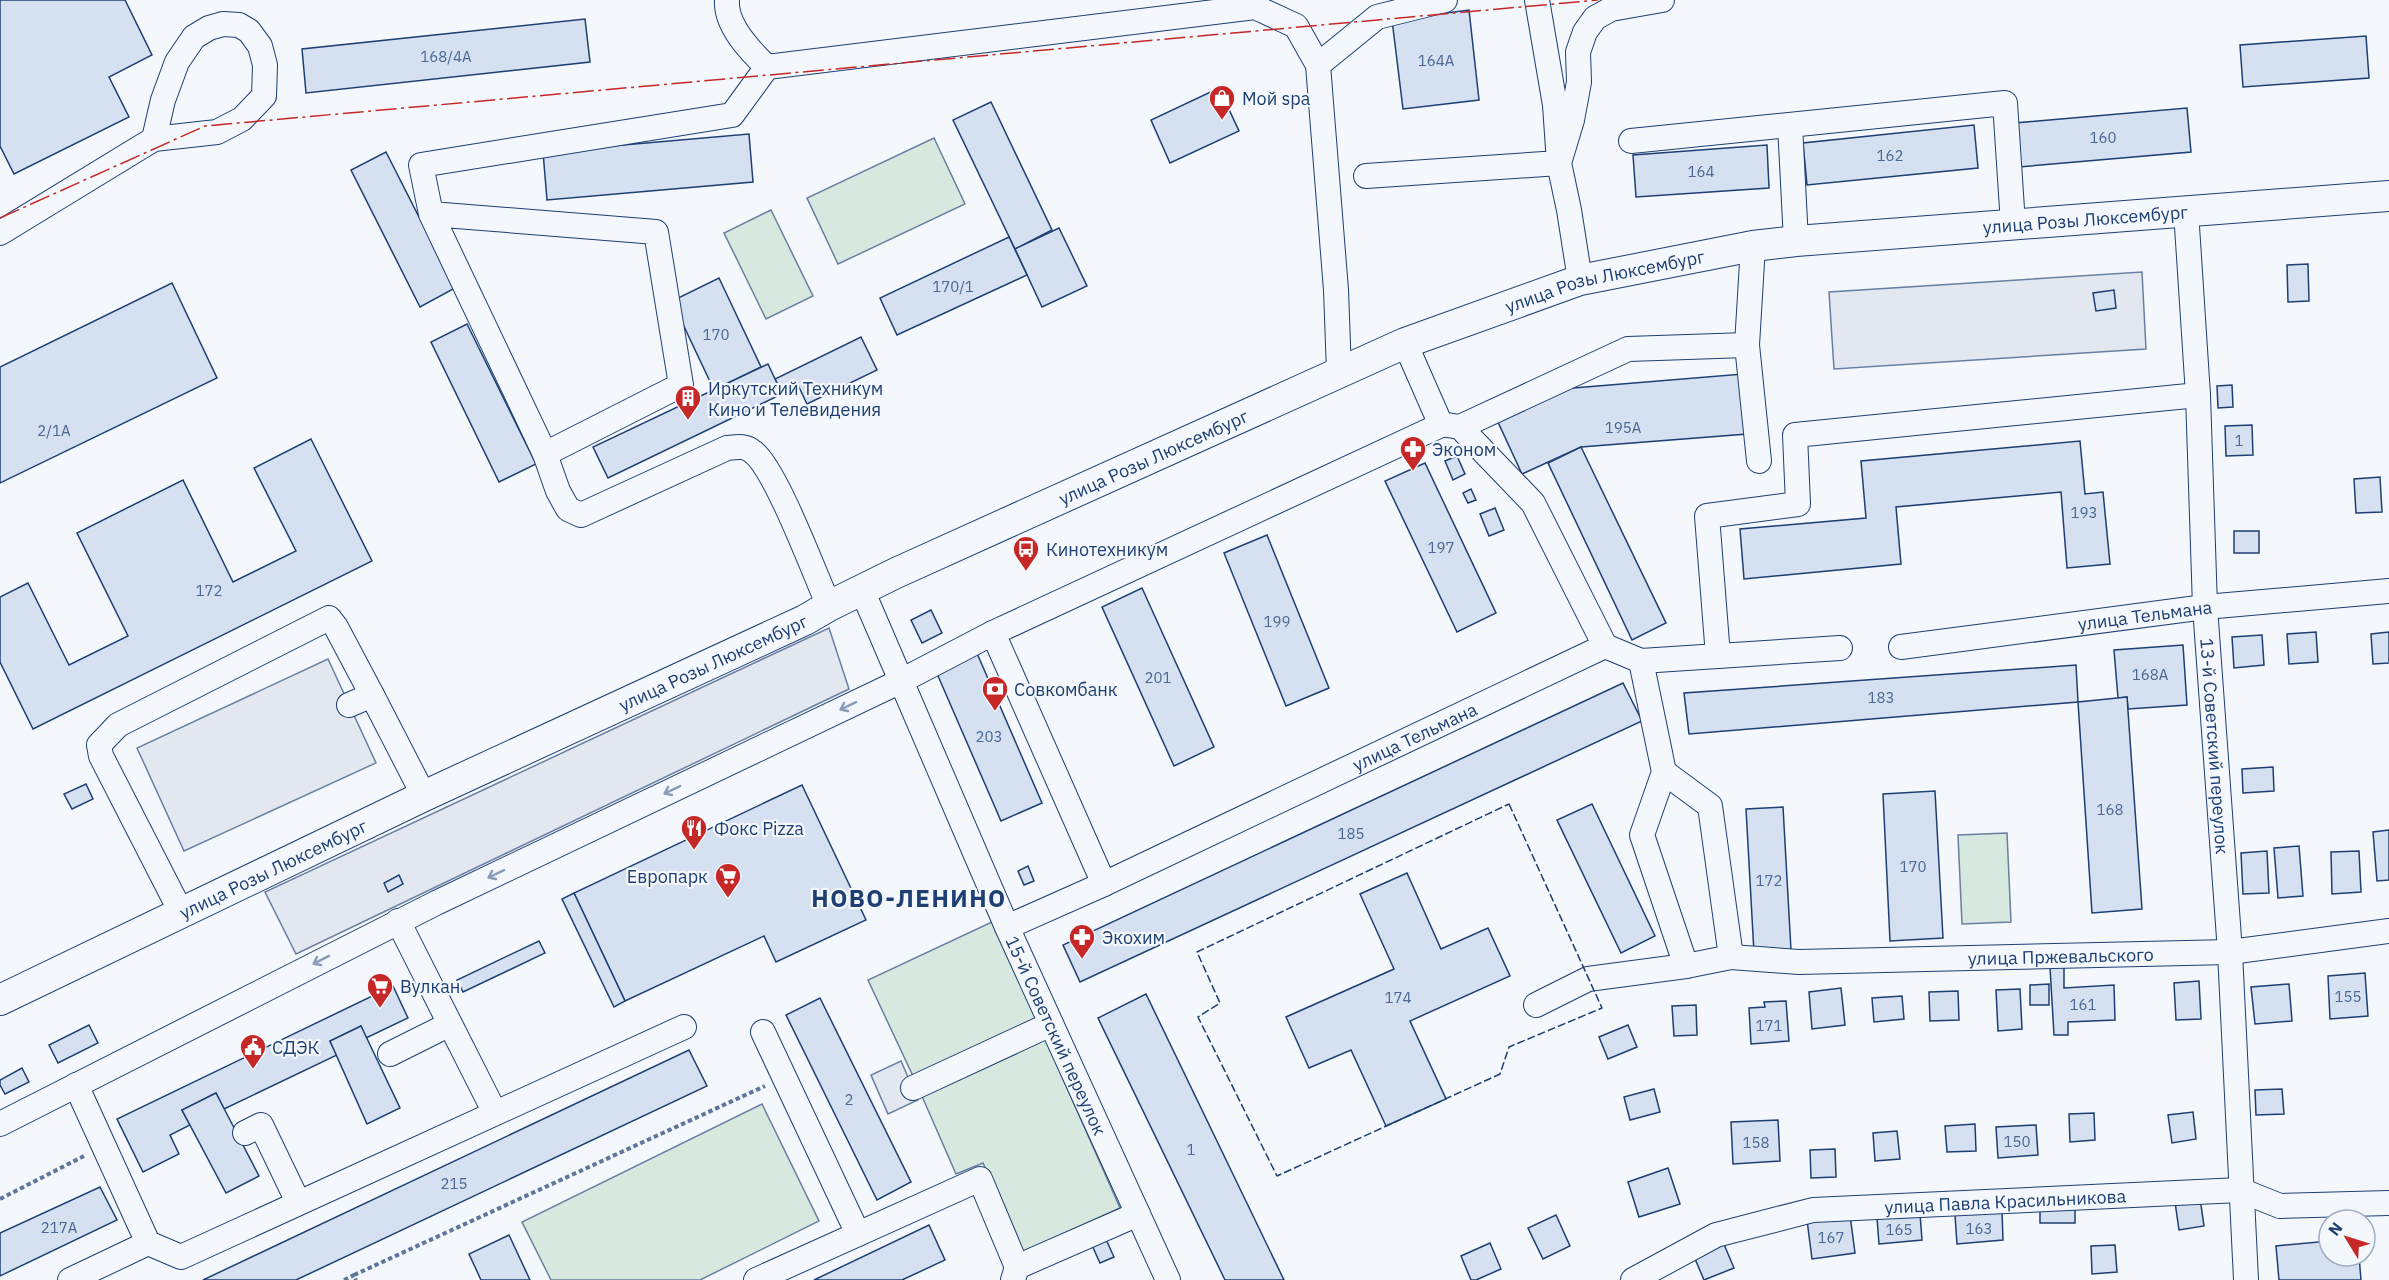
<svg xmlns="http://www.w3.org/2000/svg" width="2389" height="1280" font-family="'IBM Plex Sans',sans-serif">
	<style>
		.green { fill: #d7e8df; stroke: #687fa3; stroke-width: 1.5 }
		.parking { fill: #e3e8f0; stroke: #687fa3; stroke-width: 1.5 }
		.building { fill: #d5e0f0; stroke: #1d3f73; stroke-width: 1.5 }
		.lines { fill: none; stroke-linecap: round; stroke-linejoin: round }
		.minor-casing { stroke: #1d3f73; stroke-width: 26 }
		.major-casing { stroke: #1d3f73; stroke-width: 32 }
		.path { stroke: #5e769c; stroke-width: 4; stroke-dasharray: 4.5 3; stroke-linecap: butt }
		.minor { stroke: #f4f7fb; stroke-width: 24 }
		.major { stroke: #f4f7fb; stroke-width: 30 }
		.fence { stroke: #1d3f73; stroke-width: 1.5; stroke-dasharray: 8 3; stroke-linecap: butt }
		.power { stroke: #c62828; stroke-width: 1.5; stroke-dasharray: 21 4.5 3 4.5; stroke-linecap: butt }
		.oneway { stroke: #889bb7 }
		.labels { text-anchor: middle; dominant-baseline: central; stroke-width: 4.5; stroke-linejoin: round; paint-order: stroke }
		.number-label { font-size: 15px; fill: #4b6792 }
		.poi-label { font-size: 18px; fill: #1d3f73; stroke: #f4f7fb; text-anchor: start }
		.street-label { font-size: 18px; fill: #1d3f73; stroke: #f4f7fb }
		.district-label { font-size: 24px; font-weight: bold; letter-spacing: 1.5px; fill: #1d3f73; stroke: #f4f7fb }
	</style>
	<rect width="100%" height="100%" fill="#f4f7fb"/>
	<g class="green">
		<polygon points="934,138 965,204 838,264 807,198"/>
		<polygon points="771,210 813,296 766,319 724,233"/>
		<polygon points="2007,833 2011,922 1962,924 1958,835"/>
		<polygon points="994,921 1038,1018 913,1076 868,980"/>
		<polygon points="1045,1038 1120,1208 1023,1252 983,1163 956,1174 921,1094"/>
		<polygon points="762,1104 819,1221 700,1280 551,1280 522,1222"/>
	</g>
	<g class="parking">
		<polygon points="2142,272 2146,349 1834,369 1829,292"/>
		<polygon points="829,628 849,689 296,954 265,892"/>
		<polygon points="328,659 376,763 184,851 137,748"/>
		<polygon points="901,1061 918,1100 888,1114 871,1075"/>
	</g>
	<g class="building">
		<polygon points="0,0 125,0 152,55 109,77 129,117 14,174 0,146"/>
		<polygon points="1469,10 1479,100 1403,109 1392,20"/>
		<polygon points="585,19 590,62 306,93 302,49"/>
		<polygon points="2366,36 2369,78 2243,87 2240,45"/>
		<polygon points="1219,88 1239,131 1170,163 1151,120"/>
		<polygon points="991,102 1052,230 1015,249 953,120"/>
		<polygon points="2187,108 2191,152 2019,167 2015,123"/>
		<polygon points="1974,125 1978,168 1807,185 1803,143"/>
		<polygon points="749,134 753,182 547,200 543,152"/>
		<polygon points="1767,145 1769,188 1636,197 1633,155"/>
		<polygon points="386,152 455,288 420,307 351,170"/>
		<polygon points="1059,228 1087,286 1042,307 1015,249"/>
		<polygon points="1009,237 1027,275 897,335 880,298"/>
		<polygon points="2308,264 2309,301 2288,302 2287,265"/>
		<polygon points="719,278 761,367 714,390 672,301"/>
		<polygon points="172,283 217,378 0,483 0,367"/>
		<polygon points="2114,290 2116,308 2096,311 2093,293"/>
		<polygon points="467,324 536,464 499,482 431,342"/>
		<polygon points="861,337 877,370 807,404 796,381 780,389 775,379"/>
		<polygon points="768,364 782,394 608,478 593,447"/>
		<polygon points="1743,374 1747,434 1581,447 1522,474 1497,420 1561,389"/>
		<polygon points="2232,385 2233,407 2218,408 2217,386"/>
		<polygon points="2252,425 2253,455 2226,456 2225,426"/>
		<polygon points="311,439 372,561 33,729 0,662 0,597 28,583 69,665 128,636 77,533 183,480 233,582 296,551 254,468"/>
		<polygon points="2080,441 2085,494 2103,492 2110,564 2067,568 2061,492 1896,507 1901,564 1744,579 1740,529 1866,518 1861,461"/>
		<polygon points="1581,447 1666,623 1632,640 1548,463"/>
		<polygon points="1457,456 1465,474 1453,480 1445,461"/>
		<polygon points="1425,463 1496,613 1457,632 1385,481"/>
		<polygon points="2380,477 2382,512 2356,513 2354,479"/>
		<polygon points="1471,489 1476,500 1468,503 1463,493"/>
		<polygon points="1495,508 1504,530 1489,536 1480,514"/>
		<rect x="2234" y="531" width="25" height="22"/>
		<polygon points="1267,535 1329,688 1286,706 1224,553"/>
		<polygon points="1142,588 1214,747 1174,766 1102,607"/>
		<polygon points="931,610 942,633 922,643 911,620"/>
		<polygon points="2316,632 2318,662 2289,664 2287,634"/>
		<polygon points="2389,632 2389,663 2373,664 2371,634"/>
		<polygon points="2262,635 2264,665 2234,668 2232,637"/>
		<polygon points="2183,645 2187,705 2128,709 2127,697 2118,698 2114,650"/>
		<polygon points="976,651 1042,803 1001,821 935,669"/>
		<polygon points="2076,665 2078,702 1689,734 1684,693"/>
		<polygon points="1623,683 1642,721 1080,982 1063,945"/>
		<polygon points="2127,697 2142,909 2092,913 2078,702"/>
		<polygon points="2273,767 2274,791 2243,793 2242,769"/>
		<polygon points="86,784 93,799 72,809 64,794"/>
		<polygon points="802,785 866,920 776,962 764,936 625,1001 574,893"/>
		<polygon points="1935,791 1943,938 1890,941 1883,794"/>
		<polygon points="1592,804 1655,936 1621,953 1557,820"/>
		<polygon points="1783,807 1791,950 1754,953 1746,809"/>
		<polygon points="2389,830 2389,880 2377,881 2373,832"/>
		<polygon points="2299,846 2303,896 2278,898 2274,848"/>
		<polygon points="2267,851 2269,893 2243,894 2241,853"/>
		<polygon points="2359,851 2361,892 2332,894 2331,852"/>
		<polygon points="1028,866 1034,881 1024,885 1018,871"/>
		<polygon points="1407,873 1441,949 1488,928 1510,976 1410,1021 1446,1099 1386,1126 1351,1050 1309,1068 1286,1017 1394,969 1360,894"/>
		<polygon points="399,875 403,884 388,892 384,883"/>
		<polygon points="574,893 625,1001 614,1007 562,899"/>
		<polygon points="539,941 545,953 463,992 457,980"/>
		<polygon points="2050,967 2064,967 2064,988 2114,985 2115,1020 2068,1022 2068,1035 2054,1035"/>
		<polygon points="2365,973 2368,1016 2330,1019 2328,976"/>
		<polygon points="2199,981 2201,1019 2176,1020 2174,983"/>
		<polygon points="2049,984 2049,1005 2030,1005 2030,985"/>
		<polygon points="2289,984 2292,1021 2255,1024 2251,987"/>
		<polygon points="393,986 408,1018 366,1038 361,1026 330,1041 337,1055 224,1109 216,1093 182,1110 190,1125 170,1135 179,1154 143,1172 117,1119"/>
		<polygon points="1841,988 1845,1025 1812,1029 1809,992"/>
		<polygon points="2020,989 2022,1029 1998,1031 1996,990"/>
		<polygon points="1958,991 1959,1020 1930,1021 1929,992"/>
		<polygon points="1146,994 1284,1280 1225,1280 1098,1018"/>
		<polygon points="1902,996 1904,1019 1874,1022 1872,998"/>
		<polygon points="820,998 911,1182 877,1200 786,1015"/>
		<polygon points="1786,1001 1789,1041 1751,1044 1749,1008 1765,1007 1764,1002"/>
		<polygon points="1696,1005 1697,1035 1674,1036 1672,1006"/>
		<polygon points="89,1025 98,1043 58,1063 49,1045"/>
		<polygon points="1628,1025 1637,1047 1608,1059 1599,1037"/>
		<polygon points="361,1026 400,1108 367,1124 330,1041"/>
		<polygon points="689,1050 707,1086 296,1280 203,1280"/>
		<polygon points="22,1068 29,1082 5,1094 0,1085 0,1080"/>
		<polygon points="1654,1089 1660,1112 1630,1120 1624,1097"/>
		<polygon points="2282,1089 2284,1114 2256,1115 2255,1090"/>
		<polygon points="216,1093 259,1176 226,1193 182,1110"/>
		<polygon points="2193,1112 2196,1139 2172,1143 2168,1115"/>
		<polygon points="2094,1113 2095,1140 2070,1142 2069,1114"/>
		<polygon points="1778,1120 1780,1161 1733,1164 1731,1122"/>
		<polygon points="1975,1124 1976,1151 1947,1152 1945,1126"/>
		<polygon points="2036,1125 2038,1155 1998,1158 1996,1127"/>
		<polygon points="1897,1131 1900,1159 1875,1161 1873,1133"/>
		<polygon points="1835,1149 1836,1177 1811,1178 1810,1150"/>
		<polygon points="1668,1168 1680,1204 1639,1217 1628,1182"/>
		<polygon points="100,1187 117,1220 0,1276 0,1233"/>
		<polygon points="2200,1198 2204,1226 2179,1230 2175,1202"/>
		<rect x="2040" y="1205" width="35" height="18"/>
		<polygon points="2002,1212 2003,1240 1957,1244 1955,1215"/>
		<polygon points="1920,1214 1922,1240 1879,1244 1877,1218"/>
		<polygon points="1556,1215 1570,1246 1543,1259 1528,1228"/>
		<polygon points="1850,1215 1855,1253 1812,1259 1807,1220"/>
		<polygon points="929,1225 945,1260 902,1280 814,1280"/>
		<polygon points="509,1235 530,1280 481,1280 469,1254"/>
		<polygon points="1104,1235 1114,1257 1100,1263 1090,1241"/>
		<polygon points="2329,1241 2329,1256 2359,1256 2361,1280 2279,1280 2276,1246"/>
		<polygon points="1723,1242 1734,1268 1704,1280 1693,1254"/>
		<polygon points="1490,1243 1501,1269 1476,1280 1471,1280 1461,1256"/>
		<polygon points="2115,1245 2117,1272 2092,1274 2091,1246"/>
	</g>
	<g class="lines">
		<g class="minor-casing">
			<g id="minor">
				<path d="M727,0C725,25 750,51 767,67"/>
				<polyline points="1318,65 1377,17 1445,0"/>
				<polyline points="1790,125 1796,241"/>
				<polyline points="1631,141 2005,103 2013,224"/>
				<polyline points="1366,176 1559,163 1555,105 1537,0"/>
				<path id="s1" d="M2186,211L2198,395L2205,607L2230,952L2246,1280"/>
				<polyline points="431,214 656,232 681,385 545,454 431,214 421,165 732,115 767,67 1255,7 1296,26 1318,65 1336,290 1339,372"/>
				<polyline points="0,233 154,139 217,132 242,119 264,96 265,65 260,46 249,31 239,25 223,24 209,28 194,37 177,62 163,100 154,139"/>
				<polyline points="1753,246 1747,345 1759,461"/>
				<polyline points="1580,280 1569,210 1559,163 1572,120 1579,82 1578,52 1585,32 1595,18 1611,9 1662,0"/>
				<polyline points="1447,425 1460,427 1533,503 1605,646"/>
				<polyline points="1460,427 1628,349 1747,345"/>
				<path d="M545,454L558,491L568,509L581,515L727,448C737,447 745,445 753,452C776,469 815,575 829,606"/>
				<path id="s2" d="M862,590L1007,927L1168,1280"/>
				<polyline points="993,633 1104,884"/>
				<path id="s3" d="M1901,647L2205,607L2389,591"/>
				<polyline points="1718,656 1707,516 1798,504 1795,435 2198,395"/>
				<polyline points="1641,661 1664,772 1642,835 1686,966 1731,957 1710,806 1664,772"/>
				<polyline points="349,705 372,695 424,796"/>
				<polyline points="182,914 101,756 99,745 118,725 329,618 336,627 372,695"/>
				<polyline points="398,921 495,1113"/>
				<path id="s4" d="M1007,927L1104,884L1605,646L1641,661L1840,648"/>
				<path id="s5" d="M1731,957L1799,962L2230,952L2389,931"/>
				<polyline points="1536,1005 1588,979 1686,966"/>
				<polyline points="763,1032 858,1234"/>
				<polyline points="390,1054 450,1024"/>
				<polyline points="76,1085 148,1243 181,1257 684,1027"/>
				<polyline points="913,1088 1051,1024"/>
				<polyline points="0,1124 436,903 901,681 993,633 1441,425 1405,343"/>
				<polyline points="245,1133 261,1125 298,1202"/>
				<polyline points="70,1280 148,1243"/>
				<polyline points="756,1280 980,1179 1017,1267"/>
				<polyline points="1013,1280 1017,1267 1138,1214"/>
				<path id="s6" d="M1633,1280L1716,1235L1813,1210L2240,1190L2280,1206L2389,1203"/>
			</g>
		</g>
		<g class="major-casing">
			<g id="major">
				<path id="s7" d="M0,1000L424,796L805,620L829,606L896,573L1405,343L1580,280L1753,246L1796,241L2389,196"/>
			</g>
		</g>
		<g class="path">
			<polyline points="0,1199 84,1156"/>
			<polyline points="354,1275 765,1086"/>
			<polyline points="344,1280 354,1275 356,1280"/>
		</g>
		<use href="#minor" class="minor"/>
		<use href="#major" class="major"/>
		<polygon class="fence" points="1509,804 1602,1008 1509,1047 1500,1074 1277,1176 1198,1017 1220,1003 1197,952"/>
		<polyline class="power" points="0,218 205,126 1598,0"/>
	</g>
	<defs><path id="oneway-shaft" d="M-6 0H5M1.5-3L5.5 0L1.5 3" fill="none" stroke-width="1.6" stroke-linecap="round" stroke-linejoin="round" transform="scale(1.5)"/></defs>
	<g class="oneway">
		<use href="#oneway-shaft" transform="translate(848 706) rotate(154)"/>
		<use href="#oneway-shaft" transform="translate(672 790) rotate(154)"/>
		<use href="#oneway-shaft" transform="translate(496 874) rotate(154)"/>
		<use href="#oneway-shaft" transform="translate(321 960) rotate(153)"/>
	</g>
	<defs>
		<g id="shop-pin" transform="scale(1.35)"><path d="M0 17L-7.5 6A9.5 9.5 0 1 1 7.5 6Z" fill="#c62828" stroke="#f4f7fb"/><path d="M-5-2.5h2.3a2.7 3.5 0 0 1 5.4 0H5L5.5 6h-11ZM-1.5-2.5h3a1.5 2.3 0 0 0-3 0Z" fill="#fff"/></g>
		<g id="building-pin" transform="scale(1.35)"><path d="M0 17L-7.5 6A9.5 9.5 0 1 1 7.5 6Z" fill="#c62828" stroke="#f4f7fb"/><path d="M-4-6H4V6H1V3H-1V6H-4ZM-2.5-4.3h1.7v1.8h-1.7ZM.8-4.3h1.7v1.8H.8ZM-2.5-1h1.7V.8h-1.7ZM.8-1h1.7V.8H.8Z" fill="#fff"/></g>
		<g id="pharmacy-pin" transform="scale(1.35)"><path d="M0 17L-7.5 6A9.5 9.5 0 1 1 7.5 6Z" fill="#c62828" stroke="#f4f7fb"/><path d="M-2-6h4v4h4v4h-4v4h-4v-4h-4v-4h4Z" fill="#fff"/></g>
		<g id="bus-pin" transform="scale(1.35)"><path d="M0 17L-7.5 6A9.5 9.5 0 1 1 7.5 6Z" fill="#c62828" stroke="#f4f7fb"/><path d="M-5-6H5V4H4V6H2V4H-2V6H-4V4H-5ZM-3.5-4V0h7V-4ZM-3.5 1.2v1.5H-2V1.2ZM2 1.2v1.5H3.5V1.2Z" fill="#fff"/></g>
		<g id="bank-pin" transform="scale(1.35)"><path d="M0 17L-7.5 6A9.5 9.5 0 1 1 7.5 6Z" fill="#c62828" stroke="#f4f7fb"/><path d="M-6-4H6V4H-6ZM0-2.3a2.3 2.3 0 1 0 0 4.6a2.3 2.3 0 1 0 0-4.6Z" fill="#fff"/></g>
		<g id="restaurant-pin" transform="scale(1.35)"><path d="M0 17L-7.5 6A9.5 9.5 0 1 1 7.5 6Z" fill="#c62828" stroke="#f4f7fb"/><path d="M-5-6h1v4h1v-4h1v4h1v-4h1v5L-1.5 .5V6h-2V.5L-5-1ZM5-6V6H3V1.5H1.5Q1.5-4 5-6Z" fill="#fff"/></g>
		<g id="supermarket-pin" transform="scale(1.35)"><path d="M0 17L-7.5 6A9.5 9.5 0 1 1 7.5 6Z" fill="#c62828" stroke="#f4f7fb"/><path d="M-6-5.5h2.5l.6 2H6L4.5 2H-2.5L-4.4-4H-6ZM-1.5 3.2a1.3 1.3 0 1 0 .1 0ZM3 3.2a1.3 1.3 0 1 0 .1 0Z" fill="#fff"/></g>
		<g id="civic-pin" transform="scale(1.35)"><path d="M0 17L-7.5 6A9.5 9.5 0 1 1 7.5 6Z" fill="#c62828" stroke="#f4f7fb"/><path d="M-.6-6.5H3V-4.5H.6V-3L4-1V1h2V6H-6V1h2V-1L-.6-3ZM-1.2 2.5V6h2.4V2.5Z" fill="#fff"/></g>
	</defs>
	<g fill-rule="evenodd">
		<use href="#shop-pin" x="1222" y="98"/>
		<use href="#building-pin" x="688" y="398"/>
		<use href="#pharmacy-pin" x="1413" y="449"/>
		<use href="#bus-pin" x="1026" y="549"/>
		<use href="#bank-pin" x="995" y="689"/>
		<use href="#restaurant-pin" x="694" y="828"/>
		<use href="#supermarket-pin" x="728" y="876"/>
		<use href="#pharmacy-pin" x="1082" y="937"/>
		<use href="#supermarket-pin" x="380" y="986"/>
		<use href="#civic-pin" x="253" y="1047"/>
	</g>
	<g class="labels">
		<g class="number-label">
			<text x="446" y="56">168/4А</text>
			<text x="1436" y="60">164А</text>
			<text x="2103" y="137">160</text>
			<text x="1890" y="155">162</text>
			<text x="1701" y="171">164</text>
			<text x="953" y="286">170/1</text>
			<text x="716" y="334">170</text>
			<text x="1623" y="427">195А</text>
			<text x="54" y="430">2/1А</text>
			<text x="2239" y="440">1</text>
			<text x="2084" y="512">193</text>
			<text x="1441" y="547">197</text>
			<text x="209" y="590">172</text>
			<text x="1277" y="621">199</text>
			<text x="2150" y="674">168А</text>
			<text x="1158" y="677">201</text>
			<text x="1881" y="697">183</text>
			<text x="989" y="736">203</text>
			<text x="2110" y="809">168</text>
			<text x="1351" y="833">185</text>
			<text x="1913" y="866">170</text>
			<text x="1769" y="880">172</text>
			<text x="2348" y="996">155</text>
			<text x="1398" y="997">174</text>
			<text x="2083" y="1004">161</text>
			<text x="1769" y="1025">171</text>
			<text x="849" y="1099">2</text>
			<text x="2017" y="1141">150</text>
			<text x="1756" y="1142">158</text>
			<text x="1191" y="1149">1</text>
			<text x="454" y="1183">215</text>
			<text x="59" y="1227">217А</text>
			<text x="1979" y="1228">163</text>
			<text x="1899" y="1229">165</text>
			<text x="1831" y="1237">167</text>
		</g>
		<g class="poi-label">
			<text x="1242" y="98">Мой spa</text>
			<text x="708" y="388">Иркутский Техникум<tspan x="708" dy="21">Кино и Телевидения</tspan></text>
			<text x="1432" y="449">Эконом</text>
			<text x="1046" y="549">Кинотехникум</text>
			<text x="1014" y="689">Совкомбанк</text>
			<text x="714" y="828">Фокс Pizza</text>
			<text x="708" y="876" text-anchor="end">Европарк</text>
			<text x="1102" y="937">Экохим</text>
			<text x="400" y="986">Вулкан</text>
			<text x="272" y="1047">СДЭК</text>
		</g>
		<g class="street-label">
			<text stroke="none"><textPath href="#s7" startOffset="2247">улица Розы Люксембург</textPath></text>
			<text stroke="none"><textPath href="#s7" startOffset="1761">улица Розы Люксембург</textPath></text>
			<text stroke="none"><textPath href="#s7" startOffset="1275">улица Розы Люксембург</textPath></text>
			<text stroke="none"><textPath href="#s3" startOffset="246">улица Тельмана</textPath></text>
			<text stroke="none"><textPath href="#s7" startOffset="789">улица Розы Люксембург</textPath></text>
			<text stroke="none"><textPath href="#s4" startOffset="450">улица Тельмана</textPath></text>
			<text stroke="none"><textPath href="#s1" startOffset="536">13-й Советский переулок</textPath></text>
			<text stroke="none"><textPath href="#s7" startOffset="303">улица Розы Люксембург</textPath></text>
			<text stroke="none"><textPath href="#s5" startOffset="330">улица Пржевальского</textPath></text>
			<text stroke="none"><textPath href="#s2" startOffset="486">15-й Советский переулок</textPath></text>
			<text stroke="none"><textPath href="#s6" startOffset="387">улица Павла Красильникова</textPath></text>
		</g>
		<g class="district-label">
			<text x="909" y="898">НОВО-ЛЕНИНО</text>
		</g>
	</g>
	<g transform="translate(2347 1238) rotate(308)"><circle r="28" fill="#f4f7fb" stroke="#9eadc5" stroke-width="1.5"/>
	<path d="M0-4.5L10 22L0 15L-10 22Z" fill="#c62828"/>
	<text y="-9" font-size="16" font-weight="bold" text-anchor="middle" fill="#1d3f73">N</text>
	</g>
</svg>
